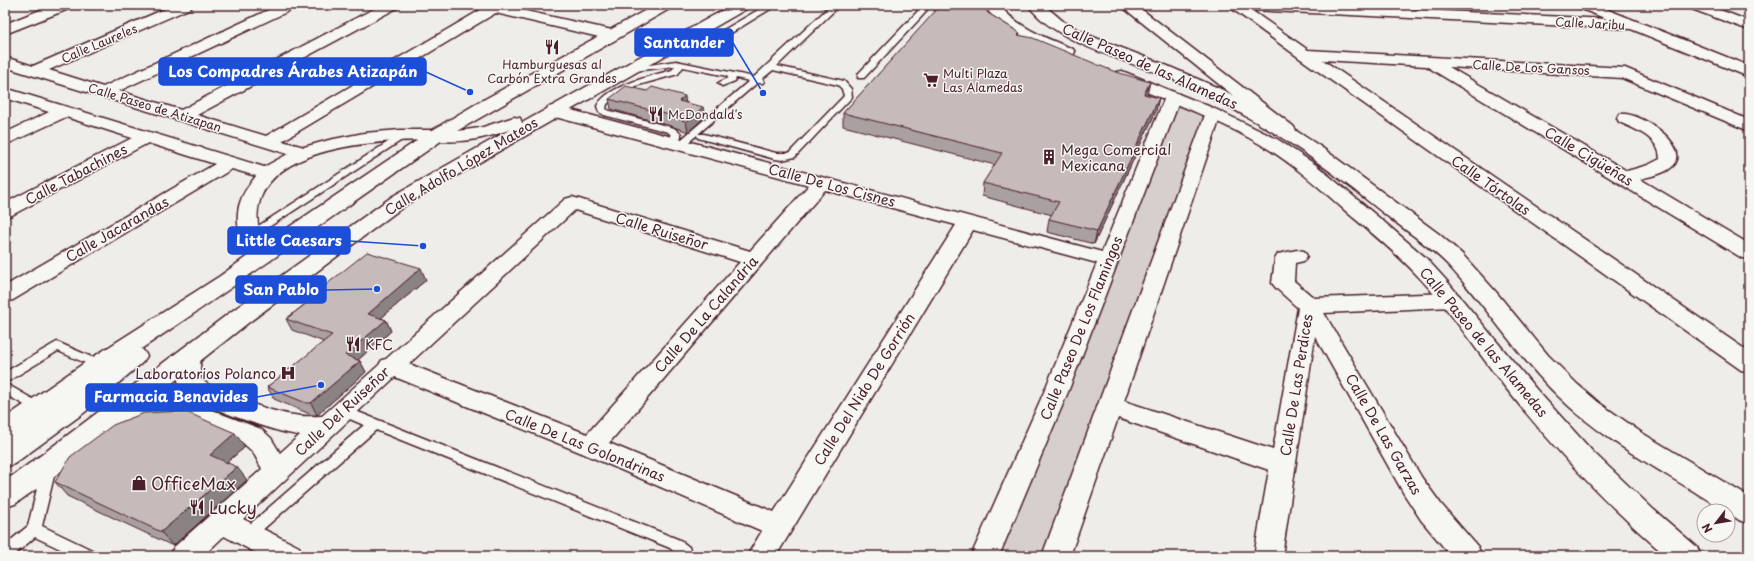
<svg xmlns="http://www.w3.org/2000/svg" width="1754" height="561" font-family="'Playpen Sans',sans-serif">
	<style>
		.green { fill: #d7cfce; stroke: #90777c }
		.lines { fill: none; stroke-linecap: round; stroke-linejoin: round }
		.service-casing { stroke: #4a1f2b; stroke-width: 3 }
		.minor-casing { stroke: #4a1f2b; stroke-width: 3 }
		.tertiary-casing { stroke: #4a1f2b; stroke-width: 3 }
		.primary-casing { stroke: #4a1f2b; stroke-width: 3 }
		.service { fill: #f6f6f2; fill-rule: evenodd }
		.minor { fill: #f6f6f2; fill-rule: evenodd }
		.tertiary { fill: #f6f6f2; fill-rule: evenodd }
		.primary { fill: #f6f6f2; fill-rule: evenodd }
		.wall { fill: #aaa0a1; stroke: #4a1f2b }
		.shaded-wall { fill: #8b8283; stroke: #4a1f2b }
		.building { fill: #c6babb; stroke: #4a1f2b }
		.labels { text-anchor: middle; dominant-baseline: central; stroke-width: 3; stroke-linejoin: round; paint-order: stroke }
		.far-street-label { font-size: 12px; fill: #4a1f2b; stroke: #f6f6f2 }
		.far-poi-label { font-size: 12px; fill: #4a1f2b; stroke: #f6f6f2; text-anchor: start }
		.street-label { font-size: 14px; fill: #4a1f2b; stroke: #f6f6f2 }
		.poi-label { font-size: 14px; fill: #4a1f2b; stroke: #f6f6f2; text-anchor: start }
		.near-poi-label { font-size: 17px; fill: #4a1f2b; stroke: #f6f6f2; text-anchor: start }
		.leader { fill: none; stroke: #1d4ed8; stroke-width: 1.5 }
		.callout-dot { fill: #1d4ed8; stroke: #f6f6f2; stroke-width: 1.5 }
		.callout { fill: #1d4ed8; stroke: #1d4ed8; stroke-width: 1.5 }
		.callout-label { font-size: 15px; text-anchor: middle; font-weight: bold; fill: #fff }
	</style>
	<rect width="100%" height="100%" fill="#efedea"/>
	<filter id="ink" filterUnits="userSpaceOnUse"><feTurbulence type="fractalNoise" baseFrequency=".025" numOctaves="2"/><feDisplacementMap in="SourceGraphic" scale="8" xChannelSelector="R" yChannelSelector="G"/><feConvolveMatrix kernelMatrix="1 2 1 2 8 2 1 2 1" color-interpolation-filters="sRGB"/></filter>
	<g filter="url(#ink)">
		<polygon class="green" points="1173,97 1213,115 1054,556 985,556"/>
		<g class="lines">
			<g class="service-casing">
				<g id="service">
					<path d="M816,5H840L777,66L844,81L851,89L852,97L795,157L782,160L775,159L698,138L697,135L684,146L681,147L676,144L749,81L736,78L735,81L722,86L718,83L728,78L727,76L683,67L678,74L635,86L607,104L606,109L610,111L674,128L681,134V138L671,145L666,142L671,137V135L668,132L604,115L599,112L597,106C607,86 651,76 672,70L675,66L626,72V68H629L676,61L754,77L828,8ZM773,70L838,85L842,89L844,96L789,153H776L704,134H698L757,83H763L764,81L762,79Z"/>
					<polygon points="917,5 925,5 927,9 924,14 864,78 858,78 858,74 918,11 919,9"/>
					<polygon points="765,6 768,6 772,8 728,35 677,46 673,44 674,42 722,31"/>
					<polygon points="405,131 410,134 408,136 255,236 247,236 246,234"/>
					<polygon points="57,342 103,362 105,365 103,368 99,369 58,351 5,383 5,372"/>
					<polygon points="5,383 43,405 45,408 43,411 39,413 35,411 5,394"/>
					<polygon points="343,406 680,540 689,547 692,556 678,556 670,548 376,430 252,539 247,541 242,539 240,535 242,531 364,425 338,414 337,411 338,408"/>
					<polygon points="49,463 54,464 56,468 42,526 94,551 96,556 75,556 35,537 13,556 5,556 5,545 28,526 42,468 44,464"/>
				</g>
			</g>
			<g class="minor-casing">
				<g id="minor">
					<path d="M174,5H193L191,8L49,70L103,87L279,5H297L295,8L119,91L181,110L381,5H399L397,8L197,115L266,136L489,5H506L504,8L282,141L304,147L329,140L364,133L400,130H437L443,131L446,135L443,139L437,140C388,140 285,143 262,195C256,209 256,224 262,237L281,243L284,247L281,251C272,254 266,251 257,249C254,247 249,247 246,244C236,234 236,212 241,200C244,191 250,184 256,176L232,169L13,300L5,302V286L215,164L148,143L12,215L5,217V203L132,138L66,117L5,145V133L49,112L5,98V88L264,167L288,154L5,67V57L33,66Z"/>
					<polygon points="1120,5 1136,5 1293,126 1296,130 1293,134 1287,135 1281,134"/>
					<path d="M1227,5H1319L1607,19L1579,8L1577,5H1596L1749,66V77L1631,29L1251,10L1308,50L1625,68L1749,120V131L1622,78L1449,67L1627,171L1648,165L1660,159C1660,138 1635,129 1619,122L1617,118L1619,114C1638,110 1691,145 1674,165C1666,174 1651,176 1640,179L1749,244V259L1742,258L1426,66L1323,60L1749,352V372L1741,370L1298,57Z"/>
					<polygon points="1687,5 1707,5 1749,21 1749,30 1689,8"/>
					<path d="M1173,92L1179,94L1181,97L1068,392L999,556H971L1044,392L1097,263L973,230L776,556H747L762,531L582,453L395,377L243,519L299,547L303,556H262L224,536L203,556H170L174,547L262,469L253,452L243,443L187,420L166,418L132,425L104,435L95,432L92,425L95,418L131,407L166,400L190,402L261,429L271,438L280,453L300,435C280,434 199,406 185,392C174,381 174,362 182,349L190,347L198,349C203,358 198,368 201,379C214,392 274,413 294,415C303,417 313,416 322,416L379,365L382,360L386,359L565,199L572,197L579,199L750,251L809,185L548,115L546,111L548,107L554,106L560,107L1102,252L1165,97L1167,94ZM825,190L956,225L774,512L609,443ZM575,210L740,262L587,434L409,364Z"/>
					<polygon points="1213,110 1219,111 1221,115 1124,401 1273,450 1298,308 1276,288 1272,283 1275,259 1278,254 1297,250 1304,251 1307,256 1304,261 1295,263 1294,281 1314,298 1451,293 1459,295 1462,300 1459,305 1451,307 1324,313 1422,478 1441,504 1478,547 1482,556 1451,556 1421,520 1404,494 1315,336 1282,556 1254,556 1269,470 1118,418 1070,556 1042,556 1205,115 1207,111"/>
				</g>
			</g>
			<g class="tertiary-casing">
				<g id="tertiary">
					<polygon points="53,5 73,5 71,8 5,34 5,24"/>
					<polygon points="471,5 498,5 612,30 617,32 620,35 617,38 612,40 478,9 473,8"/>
					<path d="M984,5H999C1018,28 1046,38 1073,49L1075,52L1073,55L1067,57L1061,55C1032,43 1002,32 984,5Z"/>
					<path d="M1028,5H1044L1064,22L1088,35L1163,64L1223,90L1284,123L1321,147L1439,234L1462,254L1496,292L1548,355L1577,384L1598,402L1642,433L1749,497V524L1739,520L1728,513V511H1725C1669,474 1607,444 1559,397C1518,357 1488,308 1449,266C1432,248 1411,234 1391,219C1358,193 1325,166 1290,143C1252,118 1212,97 1170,78C1127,60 1056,44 1028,5Z"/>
					<path d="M1122,71L1213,108L1277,139L1316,165L1390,227L1425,257L1446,280L1536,389L1593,452L1654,510L1697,547L1702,556H1666C1607,505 1553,448 1505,387C1475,349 1449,308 1415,273C1395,252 1372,233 1349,214C1322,190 1296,166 1265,147C1219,119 1166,100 1116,80L1114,76L1116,72Z"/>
				</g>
			</g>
			<g class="primary-casing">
				<path id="primary" d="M655,5H673L671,8L457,131L480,128L514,117L520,118L522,123L732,5H750L748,8L407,204L248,323L60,472L15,504L5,507V481L40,456L232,311L393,196L511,129C488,138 465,143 441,141C341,210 242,282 141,349L143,350L147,356L143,362L85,412L14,464L5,467V418L90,359L220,276L267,242L431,131L476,104Z"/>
			</g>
			<use href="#service" class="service"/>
			<use href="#minor" class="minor"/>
			<use href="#tertiary" class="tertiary"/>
			<use href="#primary" class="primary"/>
		</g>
		<g class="wall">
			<polygon points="932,5 984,5 988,13 1020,33 1019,35 1147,95 1156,111 1094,244 1047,232 1049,219 1052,215 982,196 983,183 995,165 843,126 843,113 935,12"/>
			<polygon points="609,99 686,102 705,117 688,132 674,127 611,109"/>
			<polygon points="426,280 381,318 386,320 391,331 358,360 360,361 366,372 317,415 312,415 274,399 267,387 324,342 292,330 286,319 323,290 322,288"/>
			<polygon points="245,447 227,462 247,480 173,546 67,496 55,482"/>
		</g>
		<g class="shaded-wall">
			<polygon points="1150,82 1147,95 1144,94"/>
			<polygon points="685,96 686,106 679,101"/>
			<polygon points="1159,98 1156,111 1094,244 1097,231"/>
			<polygon points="703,107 705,117 688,132 686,122"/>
			<polygon points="421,268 426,280 373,325 368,314"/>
			<polygon points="386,320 391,331 351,366 345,355"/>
			<polygon points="360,361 366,372 317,415 311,403"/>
			<polygon points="235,433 245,447 220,468 210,455"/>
			<polygon points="237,467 247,480 173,546 161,532"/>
		</g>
		<g class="building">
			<polygon points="938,5 984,5 988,13 1020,33 1018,35 1033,38 1113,71 1150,82 1144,94 1159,98 1097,231 1049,219 1059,202 983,183 1002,153 843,113 939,7"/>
			<polygon points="626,86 647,91 652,87 685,96 679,101 703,107 686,122 673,116 609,99"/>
			<polygon points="367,252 421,268 368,314 386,320 345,355 360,361 311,403 306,403 267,387 332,335 286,319 325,289 322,288"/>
			<polygon points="184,411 235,433 210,455 237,467 161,532 55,482 70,457 113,425 144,413"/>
		</g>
	</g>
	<defs>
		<g id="restaurant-bare" transform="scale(1.2)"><path d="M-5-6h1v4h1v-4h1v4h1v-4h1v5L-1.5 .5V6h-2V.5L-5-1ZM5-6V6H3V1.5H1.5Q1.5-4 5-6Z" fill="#4a1f2b" stroke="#f6f6f2" stroke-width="2.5" paint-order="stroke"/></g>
		<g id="supermarket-bare" transform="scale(1.2)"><path d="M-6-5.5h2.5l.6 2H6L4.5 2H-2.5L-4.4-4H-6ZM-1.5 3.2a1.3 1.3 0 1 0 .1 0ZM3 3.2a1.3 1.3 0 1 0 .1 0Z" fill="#4a1f2b" stroke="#f6f6f2" stroke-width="2.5" paint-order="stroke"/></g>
		<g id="building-bare" transform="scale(1.2)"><path d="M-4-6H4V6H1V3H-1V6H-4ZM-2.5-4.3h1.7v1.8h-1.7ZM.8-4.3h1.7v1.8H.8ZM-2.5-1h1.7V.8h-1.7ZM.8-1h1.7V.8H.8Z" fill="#4a1f2b" stroke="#f6f6f2" stroke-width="2.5" paint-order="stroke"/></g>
		<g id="hospital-bare" transform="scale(1.2)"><path d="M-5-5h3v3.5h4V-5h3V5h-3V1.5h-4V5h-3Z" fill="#4a1f2b" stroke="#f6f6f2" stroke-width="2.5" paint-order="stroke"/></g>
		<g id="shop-bare" transform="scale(1.2)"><path d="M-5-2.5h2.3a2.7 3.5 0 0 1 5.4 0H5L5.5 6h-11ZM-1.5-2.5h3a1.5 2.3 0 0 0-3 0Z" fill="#4a1f2b" stroke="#f6f6f2" stroke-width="2.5" paint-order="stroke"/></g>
	</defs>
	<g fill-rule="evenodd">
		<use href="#restaurant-bare" x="552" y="47"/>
		<use href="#supermarket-bare" x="931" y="80"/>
		<use href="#restaurant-bare" x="656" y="114"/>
		<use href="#building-bare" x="1049" y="157"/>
		<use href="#restaurant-bare" x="353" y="344"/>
		<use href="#hospital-bare" x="288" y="373"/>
		<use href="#shop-bare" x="139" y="483"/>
		<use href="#restaurant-bare" x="197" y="507"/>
	</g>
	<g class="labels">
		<g class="far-street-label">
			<text transform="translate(1590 23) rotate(3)">Calle Jaribu</text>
			<text transform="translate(99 43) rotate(-23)">Calle Laureles</text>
			<text transform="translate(1531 67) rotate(3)">Calle De Los Gansos</text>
			<text transform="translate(155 107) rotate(17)">Calle Paseo de Atizapan</text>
		</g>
		<g class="far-poi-label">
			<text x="552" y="64" text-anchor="middle">Hamburguesas al<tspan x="552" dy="14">Carbón Extra Grandes</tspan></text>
			<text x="943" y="73">Multi Plaza<tspan x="943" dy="14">Las Alamedas</tspan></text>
			<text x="668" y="114">McDondald's</text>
		</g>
		<g class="street-label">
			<text transform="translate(1150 66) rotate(24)">Calle Paseo de las Alamedas</text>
			<text transform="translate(1589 156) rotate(31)">Calle Cigüeñas</text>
			<text transform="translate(461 166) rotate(-31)">Calle Adolfo López Mateos</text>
			<text transform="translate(76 174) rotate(-28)">Calle Tabachines</text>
			<text transform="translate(832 185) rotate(15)">Calle De Los Cisnes</text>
			<text transform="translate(1491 185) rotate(35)">Calle Tórtolas</text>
			<text transform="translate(117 229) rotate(-30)">Calle Jacarandas</text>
			<text transform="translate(662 231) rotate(17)">Calle Ruiseñor</text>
			<text transform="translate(706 314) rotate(-49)">Calle De La Calandria</text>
			<text transform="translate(1081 328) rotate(-68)">Calle Paseo De Los Flamingos</text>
			<text transform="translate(1484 342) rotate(50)">Calle Paseo de las Alamedas</text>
			<text transform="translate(1296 385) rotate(-81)">Calle De Las Perdices</text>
			<text transform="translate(864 389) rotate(-58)">Calle Del Nido De Gorrión</text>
			<text transform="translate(342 411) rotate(-43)">Calle Del Ruiseñor</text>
			<text transform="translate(1384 434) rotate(60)">Calle De Las Garzas</text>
			<text transform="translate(585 445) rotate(22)">Calle De Las Golondrinas</text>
		</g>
		<g class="poi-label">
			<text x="1061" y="149">Mega Comercial<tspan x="1061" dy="16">Mexicana</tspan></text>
			<text x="365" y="344">KFC</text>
			<text x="276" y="373" text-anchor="end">Laboratorios Polanco</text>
		</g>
		<g class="near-poi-label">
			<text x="151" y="483">OfficeMax</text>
			<text x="209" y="507">Lucky</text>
		</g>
	</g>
	<path class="leader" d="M763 93L733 43M470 92L426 72M423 246L350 241M377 289L326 290M321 385L257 397"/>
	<g class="callout-dot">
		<circle cx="763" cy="93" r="4"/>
		<circle cx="470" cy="92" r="4"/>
		<circle cx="423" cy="246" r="4"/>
		<circle cx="377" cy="289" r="4"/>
		<circle cx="321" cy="385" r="4"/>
	</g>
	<g class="callout">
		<rect x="635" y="29" width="98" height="27" rx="4"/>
		<rect x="159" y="58" width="267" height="27" rx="4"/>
		<rect x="228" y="227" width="122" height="27" rx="4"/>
		<rect x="236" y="276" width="90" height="27" rx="4"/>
		<rect x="86" y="384" width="171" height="27" rx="4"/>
	</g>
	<g class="callout-label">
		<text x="684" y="48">Santander</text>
		<text x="293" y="77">Los Compadres Árabes Atizapán</text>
		<text x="289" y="246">Little Caesars</text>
		<text x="281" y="295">San Pablo</text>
		<text x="171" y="402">Farmacia Benavides</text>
	</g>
	<rect width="1754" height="561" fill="none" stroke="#f6f6f2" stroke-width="20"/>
	<rect x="10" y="10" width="1734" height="541" fill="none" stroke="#4a1f2b" stroke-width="1.5" filter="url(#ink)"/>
	<g transform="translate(1716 523) rotate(239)"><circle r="19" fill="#f6f6f2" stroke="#b1a0a2"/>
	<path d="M0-3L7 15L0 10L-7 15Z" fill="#4a1f2b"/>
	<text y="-6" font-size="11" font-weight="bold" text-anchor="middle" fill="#4a1f2b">N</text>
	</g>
</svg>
